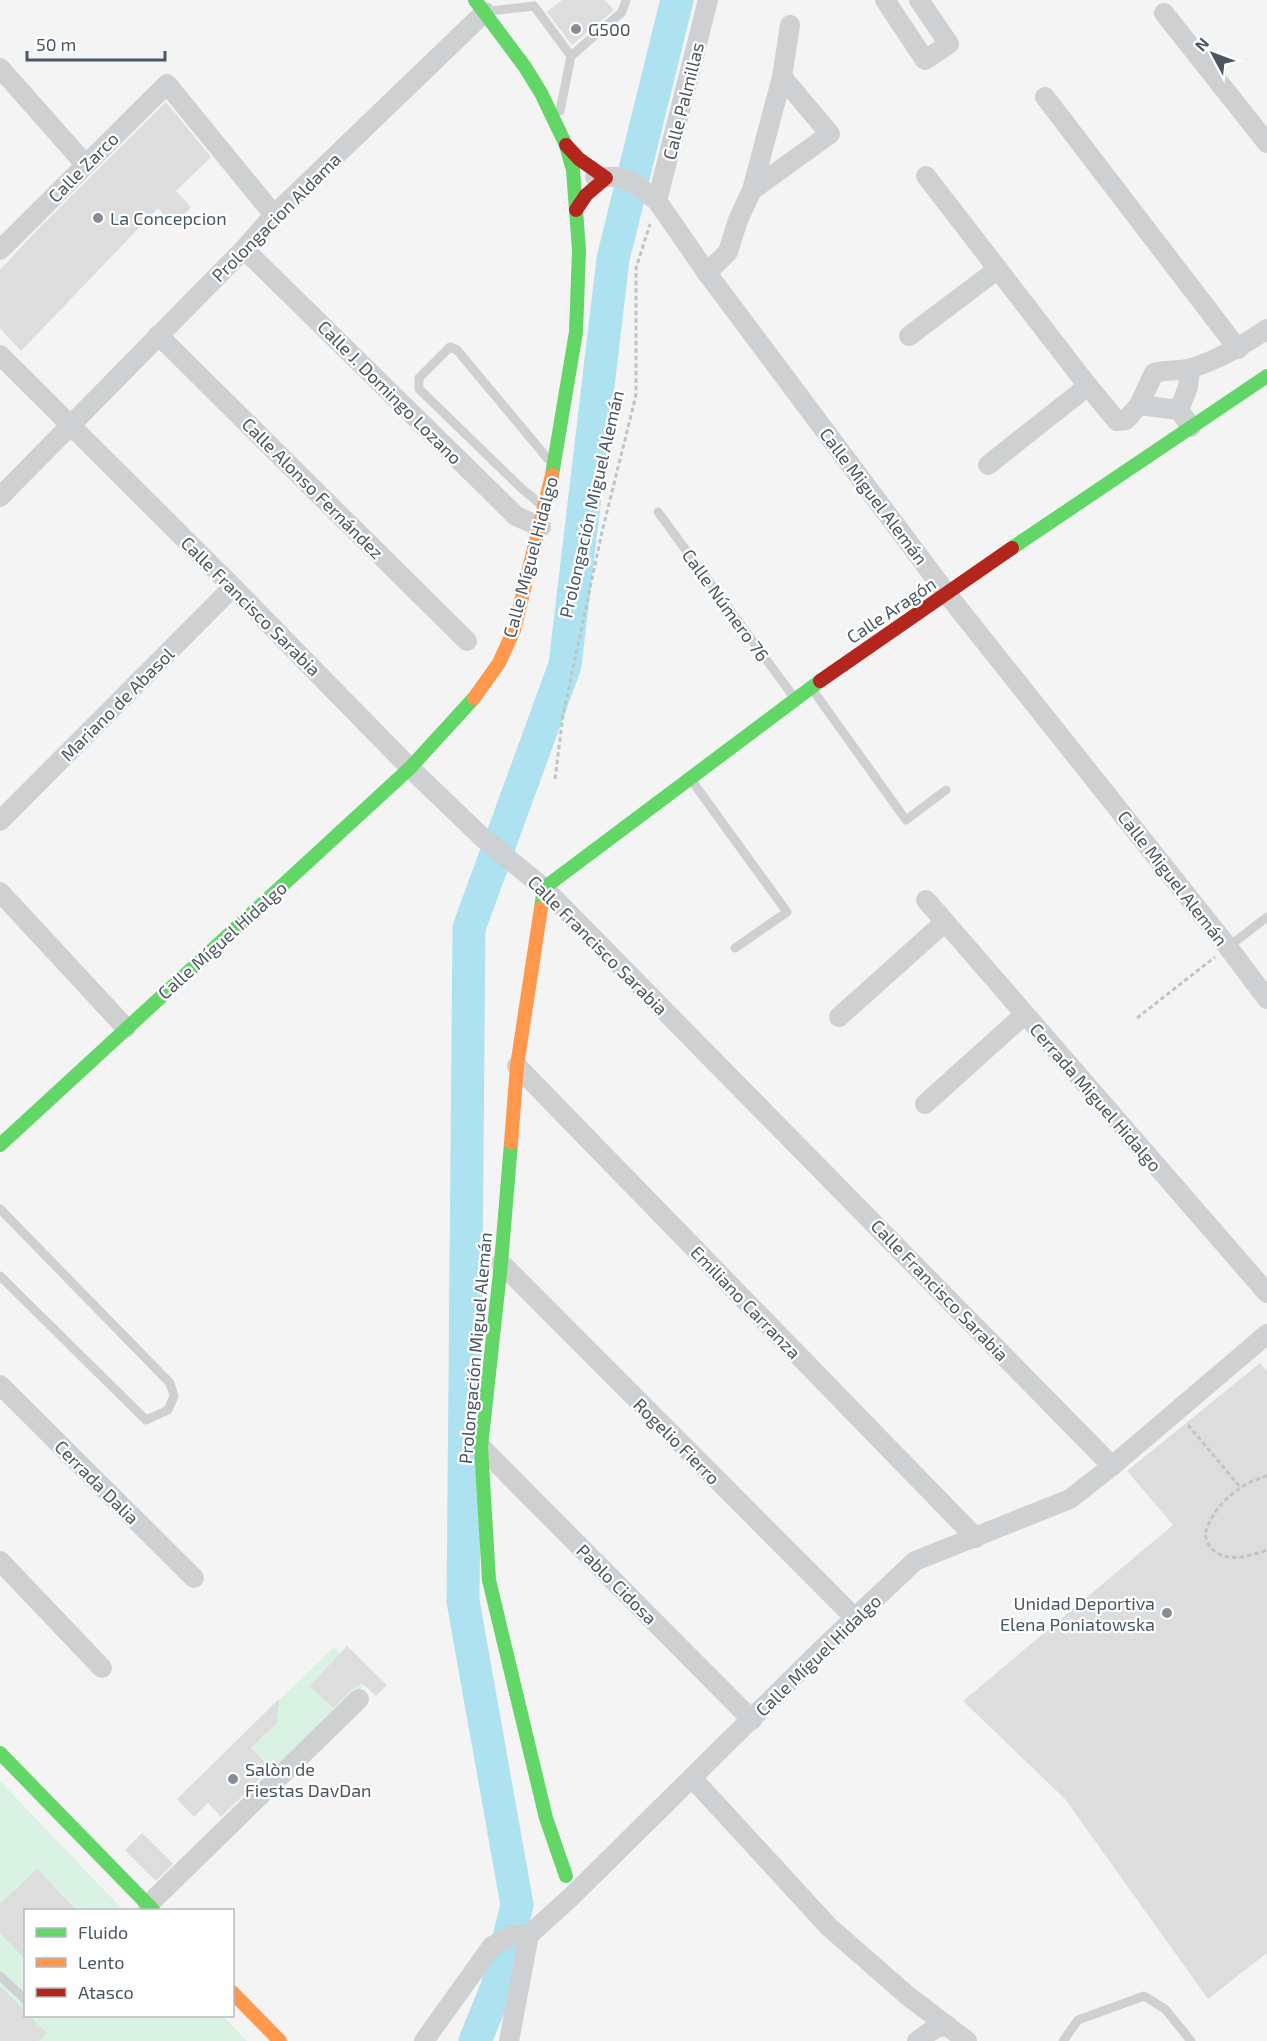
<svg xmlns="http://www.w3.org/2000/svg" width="1267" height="2041" font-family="'Exo 2',sans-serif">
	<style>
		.green { fill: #d9f2e3 }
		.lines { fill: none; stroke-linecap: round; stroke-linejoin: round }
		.river { stroke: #aee2f0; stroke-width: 33 }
		.building { fill: #ddddde }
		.path { stroke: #bcc7c4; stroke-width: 3; stroke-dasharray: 4.5 3; stroke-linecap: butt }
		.lane { stroke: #ced0d2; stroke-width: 9 }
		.street { stroke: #ced0d2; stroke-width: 20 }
		.fast { stroke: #63d668; stroke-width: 14 }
		.slow { stroke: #ff974d; stroke-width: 14 }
		.jam { stroke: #b3261e; stroke-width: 14 }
		.poi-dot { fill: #868d94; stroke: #fff; stroke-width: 2 }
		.labels { text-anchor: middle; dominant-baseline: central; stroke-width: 4.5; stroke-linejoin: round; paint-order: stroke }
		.poi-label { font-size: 18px; fill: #4a5661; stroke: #fff; text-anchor: start }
		.street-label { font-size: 18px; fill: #4a5661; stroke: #fff }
	</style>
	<rect width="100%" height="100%" fill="#f4f4f4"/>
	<g class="green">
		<polygon points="334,1647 369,1681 275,1773 251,1748 277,1723 278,1712 273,1706"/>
		<polygon points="0,1781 123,1910 26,1910 26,2016 223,2016 247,2041 0,2041"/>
	</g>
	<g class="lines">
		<polyline class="river" points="475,2041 497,1987 517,1905 463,1601 469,928 565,665 613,259 677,0"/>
	</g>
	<g class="building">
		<polygon points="562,0 605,0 614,10 572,45 547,12"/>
		<polygon points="166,102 211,157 176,191 191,207 174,227 158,208 21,351 0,328 0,270 37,230"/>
		<polygon points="1260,1363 1267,1371 1267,1953 1208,1999 1065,1799 963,1701 1173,1525 1127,1471"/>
		<polygon points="347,1646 387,1685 376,1696 362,1683 351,1690 333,1708 310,1686"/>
		<polygon points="279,1699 277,1723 251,1748 271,1768 221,1817 208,1803 194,1817 177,1799"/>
		<polygon points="142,1833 173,1864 156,1881 125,1850"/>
		<polygon points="37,1869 77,1911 26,1911 26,1960 0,1933 0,1904"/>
		<polygon points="0,1986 26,2012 26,2016 29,2016 47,2033 39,2041 0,2041"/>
	</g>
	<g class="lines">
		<g class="path">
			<polyline points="555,779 563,715 602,532 636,395 636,268 650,224"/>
			<polyline points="1137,1018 1215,957"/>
			<polyline points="1188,1425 1241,1488"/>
			<path d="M1267,1476C1239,1483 1212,1507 1205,1534C1206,1538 1208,1545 1211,1548C1227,1564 1249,1556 1267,1550"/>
		</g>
		<g class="lane">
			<polyline points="490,11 534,6 571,56 560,111"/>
			<polyline points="571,56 622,12 626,0"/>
			<polyline points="539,503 521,488 419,389 419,378 450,347 457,350 548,459"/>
			<polyline points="658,512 793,696"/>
			<polyline points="812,689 906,820 946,790"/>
			<polyline points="692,781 787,912 735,948"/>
			<polyline points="1228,947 1267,917"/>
			<polyline points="0,1209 170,1383 174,1396 168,1410 146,1420 0,1276"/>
			<polyline points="0,1976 26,2000"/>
			<polyline points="1063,2041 1078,2020 1144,1996 1165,2009 1191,2041"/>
		</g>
		<g class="street">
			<polyline points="885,0 925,60 949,44 919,0"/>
			<polyline points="1164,13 1267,143"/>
			<polyline points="0,68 85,164"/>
			<polyline points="1045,97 1238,349"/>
			<path d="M926,176L1088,386L1117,421L1126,420L1139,405L1154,373C1166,369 1179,372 1191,368C1219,360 1244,345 1267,329"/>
			<polyline points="595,177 616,177 631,181 657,201 707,273 947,594 1228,947 1267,999"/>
			<polyline points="752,190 830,134 782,77"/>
			<polyline points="657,201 708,0"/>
			<polyline points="244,249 516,516 541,527"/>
			<polyline points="0,250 167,84 274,215"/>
			<polyline points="707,273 728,252 738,220 752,190 782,77 790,25"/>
			<polyline points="158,335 467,641"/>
			<polyline points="909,336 998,269"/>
			<polyline points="0,355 233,587 410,768 484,839 544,888 1112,1466"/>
			<polyline points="1139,405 1179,410 1191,427"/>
			<polyline points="1179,410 1188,387 1190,369"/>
			<polyline points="988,465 1088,386"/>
			<polyline points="0,497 244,249 274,215 485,12"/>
			<polyline points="0,821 233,587"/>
			<polyline points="0,892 126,1028"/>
			<polyline points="926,900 1267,1293"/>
			<polyline points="839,1017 945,922"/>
			<polyline points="517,1066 976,1538"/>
			<polyline points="925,1104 1024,1015"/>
			<polyline points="501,1263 855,1618"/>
			<polyline points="0,1385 194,1578"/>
			<polyline points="481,1447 752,1720"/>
			<polyline points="0,1561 102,1668"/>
			<polyline points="693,1779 829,1927 908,1996 967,2041"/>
			<polyline points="148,1905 359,1699"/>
			<polyline points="424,2041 492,1946 511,1936 529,1935 571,1897 824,1647 915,1561 1070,1499 1112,1466 1267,1334"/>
			<polyline points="509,2041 529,1935"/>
			<polyline points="917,2041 934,2029 947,2025"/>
		</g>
		<g class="fast">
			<polyline points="475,0 525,67 541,93 566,145 573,170 579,250 576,332 552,475"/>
			<polyline points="1012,548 1267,376"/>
			<polyline points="541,908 544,888 820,681"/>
			<polyline points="511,1143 501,1263 481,1447 489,1580 546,1818 566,1876"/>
			<polyline points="0,1145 410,768 474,698"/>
			<polyline points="0,1753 153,1910"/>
		</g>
		<g class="slow">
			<polyline points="474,698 499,663 514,630 552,475"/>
			<polyline points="511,1143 517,1066 541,908"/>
			<polyline points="232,1992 280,2041"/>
		</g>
		<g class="jam">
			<polyline points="566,145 579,159 606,178 586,195 576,210"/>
			<polyline points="820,681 1012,548"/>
		</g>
	</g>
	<g class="poi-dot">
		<circle cx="576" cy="29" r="6"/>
		<circle cx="98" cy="218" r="6"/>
		<circle cx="1167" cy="1613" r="6"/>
		<circle cx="233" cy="1779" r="6"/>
	</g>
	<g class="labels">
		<g class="poi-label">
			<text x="588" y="29">G500</text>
			<text x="110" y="218">La Concepcion</text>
			<text x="1155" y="1603" text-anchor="end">Unidad Deportiva<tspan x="1155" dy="21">Elena Poniatowska</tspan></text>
			<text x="245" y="1769">Salòn de<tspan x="245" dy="21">Fiestas DavDan</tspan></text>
		</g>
		<g class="street-label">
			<text transform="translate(683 101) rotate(-76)">Calle Palmillas</text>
			<text transform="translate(83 167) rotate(-45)">Calle Zarco</text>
			<text transform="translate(276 217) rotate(-45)">Prolongacion Aldama</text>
			<text transform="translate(390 392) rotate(45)">Calle J. Domingo Lozano</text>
			<text transform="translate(313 488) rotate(45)">Calle Alonso Fernández</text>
			<text transform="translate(874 496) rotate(53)">Calle Miguel Alemán</text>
			<text transform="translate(591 504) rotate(-77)">Prolongación Miguel Alemán</text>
			<text transform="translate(530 557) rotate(-75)">Calle Míguel Hidalgo</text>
			<text transform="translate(726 605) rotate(54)">Calle Número 76</text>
			<text transform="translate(251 606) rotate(45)">Calle Francisco Sarabia</text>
			<text transform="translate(891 610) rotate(-34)">Calle Aragón</text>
			<text transform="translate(117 704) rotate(-45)">Mariano de Abasol</text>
			<text transform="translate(1173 878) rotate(52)">Calle Miguel Alemán</text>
			<text transform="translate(222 940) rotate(-42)">Calle Míguel Hidalgo</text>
			<text transform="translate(598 945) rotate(45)">Calle Francisco Sarabia</text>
			<text transform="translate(1096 1097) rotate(49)">Cerrada Miguel Hidalgo</text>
			<text transform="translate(940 1290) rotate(46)">Calle Francisco Sarabia</text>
			<text transform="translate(746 1302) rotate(46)">Emiliano Carranza</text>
			<text transform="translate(475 1348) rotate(-85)">Prolongación Miguel Alemán</text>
			<text transform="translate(677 1441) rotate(45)">Rogelio Fierro</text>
			<text transform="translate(97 1482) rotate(45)">Cerrada Dalia</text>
			<text transform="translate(617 1584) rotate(45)">Pablo Cidosa</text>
			<text transform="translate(818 1655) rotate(-44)">Calle Míguel Hidalgo</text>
		</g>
	</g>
	<rect x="24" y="1909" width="210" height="108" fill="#ffffff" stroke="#b7bbc0" stroke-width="1.5"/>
	<rect x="36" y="1928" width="30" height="9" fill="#63d668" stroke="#b7bbc0" stroke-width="1.5"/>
	<text x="78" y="1939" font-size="18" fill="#4a5661">Fluido</text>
	<rect x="36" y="1958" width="30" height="9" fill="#ff974d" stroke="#b7bbc0" stroke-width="1.5"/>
	<text x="78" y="1969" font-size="18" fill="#4a5661">Lento</text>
	<rect x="36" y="1988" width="30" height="9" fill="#b3261e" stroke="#b7bbc0" stroke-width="1.5"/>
	<text x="78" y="1999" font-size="18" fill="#4a5661">Atasco</text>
	<g transform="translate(1213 54) rotate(311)" stroke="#ffffff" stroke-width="4.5" paint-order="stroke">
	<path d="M0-4.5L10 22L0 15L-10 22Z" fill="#4a5661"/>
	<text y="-9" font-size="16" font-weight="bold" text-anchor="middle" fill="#4a5661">N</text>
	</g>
	<path d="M27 51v9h138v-9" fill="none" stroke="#4a5661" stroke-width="3"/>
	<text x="36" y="51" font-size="18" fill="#4a5661" stroke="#ffffff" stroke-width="4.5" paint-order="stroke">50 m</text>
</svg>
